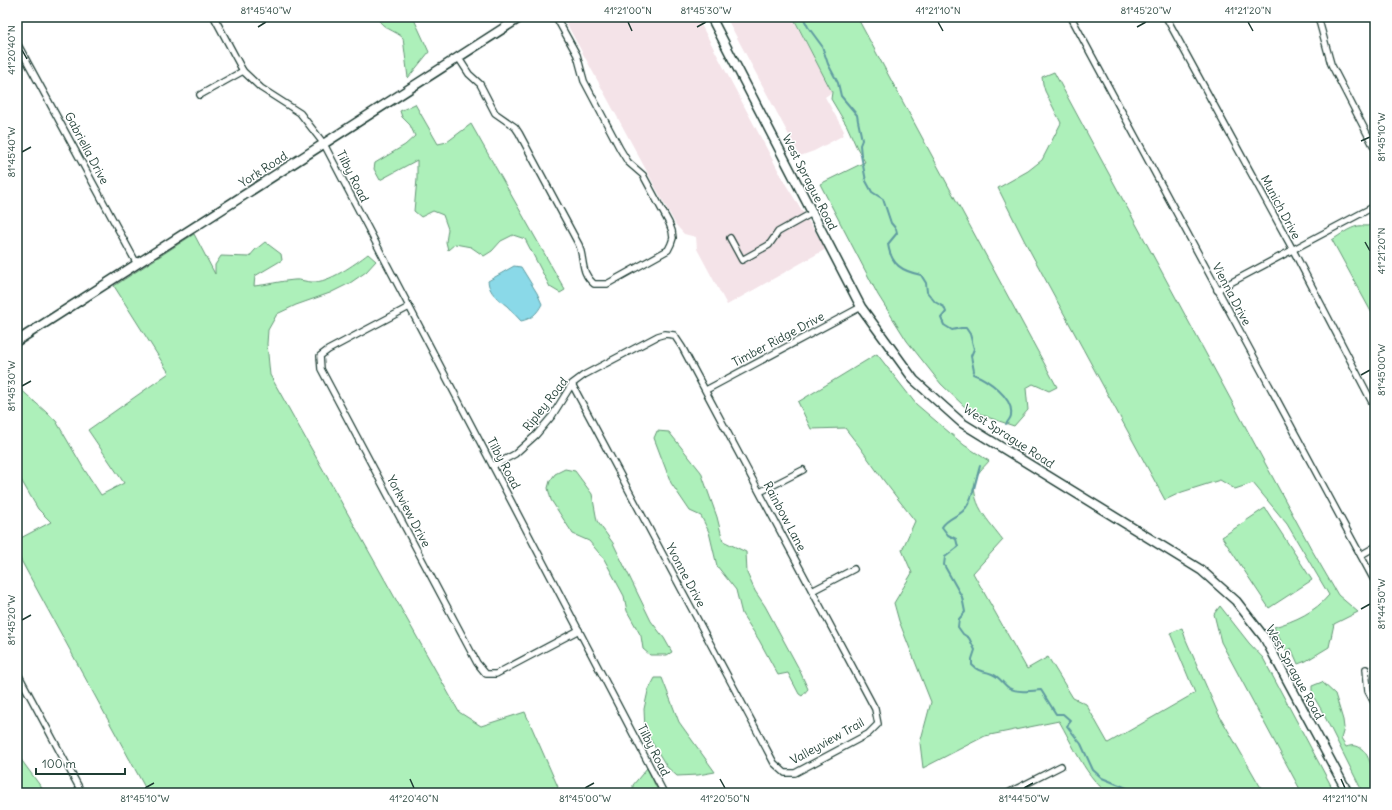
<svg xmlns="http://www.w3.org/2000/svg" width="1392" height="810" font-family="Delius,sans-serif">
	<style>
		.built { fill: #f4e3e8 }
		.green { fill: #adf0ba; stroke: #669677 }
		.water { fill: #8ad9e8; stroke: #5f9ba0 }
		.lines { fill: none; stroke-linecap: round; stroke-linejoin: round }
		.stream { stroke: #5f9ba0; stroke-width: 2 }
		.street-casing { stroke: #1f3d34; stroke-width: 8 }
		.secondary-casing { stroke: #1f3d34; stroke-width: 11 }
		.street { stroke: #fff; stroke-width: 5.5 }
		.secondary { stroke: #fff; stroke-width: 8 }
		.ticks { fill: none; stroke: #1f3d34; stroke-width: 1.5 }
		.labels { text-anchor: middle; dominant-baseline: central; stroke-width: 3; stroke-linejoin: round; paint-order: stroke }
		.street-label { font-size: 12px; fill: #1f3d34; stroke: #fff }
		.neatline { fill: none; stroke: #1f3d34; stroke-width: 1.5 }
		.ticks-label { font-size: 10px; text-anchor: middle; fill: #1f3d34 }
	</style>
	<rect width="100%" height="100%" fill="#fff"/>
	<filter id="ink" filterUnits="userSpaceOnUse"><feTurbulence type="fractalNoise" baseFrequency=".025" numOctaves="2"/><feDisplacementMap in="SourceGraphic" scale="8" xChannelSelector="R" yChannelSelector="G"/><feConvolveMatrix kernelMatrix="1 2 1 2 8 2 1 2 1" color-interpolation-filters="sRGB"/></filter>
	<g filter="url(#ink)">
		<g class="built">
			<polygon points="563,17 697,17 786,185 826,249 727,305 697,249 696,237 684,234 676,225"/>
			<polygon points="726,17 792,17 832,92 825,97 844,131 842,136 814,151 800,156"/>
		</g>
		<g class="green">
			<path d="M377,17H413L429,52L408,78L403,38C395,30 382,29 377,17Z"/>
			<polygon points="793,17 857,17 1057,387 1049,391 1033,384 1026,388 1028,410 1014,426 990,418 965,407 941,384 907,341 878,295 820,184 865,162 856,146 847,126 831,99 832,92"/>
			<path d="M1054,72L1313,552L1338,595L1358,612L1334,624L1329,647L1306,661L1298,664L1291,648L1286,651L1274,627C1295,621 1315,612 1329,595L1287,524L1253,483L1235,489L1220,480L1182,492L1165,500L1024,240L998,188L1028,171L1042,160L1061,123L1045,91L1043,84L1042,77Z"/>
			<polygon points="415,104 438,144 447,142 471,124 565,290 560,293 550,287 525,239 513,235 501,241 492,251 484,256 471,247 455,244 448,250 446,242 448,229 443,215 433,211 421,217 414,211 417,179 417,160 380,180 374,169 375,163 405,145 415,136 410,125 402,117 400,111"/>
			<path d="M1371,225L1375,227V319L1332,240C1340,235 1349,228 1358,226C1363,225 1366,227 1371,225Z"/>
			<path d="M194,234L215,274V265L221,256L249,257L255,250L265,242L281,254L282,260L255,276L254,286C267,285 280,281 294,280C300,279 306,282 312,282C329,283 355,264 368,254L376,261L366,272L350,283L330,293L296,305L277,314L268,330L267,344L270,375L459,712L481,726L525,712L558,787L553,793H148L17,553V540L51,522L38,509L17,473V386L56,421L84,469L101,495L124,483L88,430L169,373L114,286Z"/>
			<path d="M877,354L916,404L964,445L989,461C985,466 979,471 977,476C967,501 990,522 1003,540L973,573L1027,669L1048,657L1073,698L1086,704L1108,743L1195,693L1170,633L1182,628L1186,640L1218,713L1264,793H1109C1088,782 1071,741 1059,721L985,736L923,768L920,743L931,702L899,621L894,603L912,573L902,550L915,521L884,481L859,446L845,428L811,429L798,402Z"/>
			<polygon points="657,431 669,432 701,472 717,517 723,541 746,552 747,573 755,591 765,606 798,667 808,689 802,696 799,694 788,673 778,675 759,640 742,614 736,590 717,566 709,532 701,516 690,511 671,483 654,438"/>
			<polygon points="565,469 575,471 592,494 597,521 613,543 651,621 664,638 672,652 667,655 650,655 643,649 641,636 627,611 624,596 604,559 589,541 573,534 551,500 548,488 550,481 555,474"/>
			<polygon points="1265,508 1312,580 1269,608 1222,537"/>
			<polygon points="1220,606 1249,643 1263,658 1335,793 1302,793 1221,642 1214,614"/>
			<polygon points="655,678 662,678 679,722 715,772 698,775 677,776 667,767 645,731 644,709 648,691"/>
			<path d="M1322,682L1335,694L1340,710L1343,720L1344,728L1341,739L1346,747C1349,746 1353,745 1356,746C1371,749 1375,780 1375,793H1363L1321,709L1312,694V686Z"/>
			<polygon points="17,754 44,791 45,793 17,793"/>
			<polygon points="647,768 659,793 633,793 633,785"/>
		</g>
		<path class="water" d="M514,266L521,267L537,293L542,304C537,314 531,319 521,321C516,316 512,311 507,306C498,299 489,293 488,281Z"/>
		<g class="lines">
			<g class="stream">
				<path d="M803,17L808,27L822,46L828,64L838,83L841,96L857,115L858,121L862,140L860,145L861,155L866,181L872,192L883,199L891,223L896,229L897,233L888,244C891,265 902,271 921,275L926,283L927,292L935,302L944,307L946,312L941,318L944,325L952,330L961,328H966L970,334L974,349L971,356L974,371L973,374C987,379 1014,398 1011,415C1011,418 1008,421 1006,424"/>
				<path d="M980,466C976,479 972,503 963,511C956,517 947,519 942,527L948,535L956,539L958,547L945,557L944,565L962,597L965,612L959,619L958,627L963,634L969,638L975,650L972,659V665C980,673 982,670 992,674C1000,677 1003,684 1009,688C1018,693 1031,691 1041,690L1056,714H1063L1071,721L1067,726L1081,744L1093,770L1102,778L1139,793"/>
			</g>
			<g class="street-casing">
				<g id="street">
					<polyline points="214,17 243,71 261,88 300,113 324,144 664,793"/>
					<polyline points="1071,17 1375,582"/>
					<polyline points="1166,17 1293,250 1375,408"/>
					<polyline points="1318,17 1331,64 1375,149"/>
					<polyline points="17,43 137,264"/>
					<path d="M458,57L469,74L480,84L495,113L515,127L519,133L579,245C585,261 580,272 594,284H607L668,250L671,244L673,238L672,231L669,223L643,175L628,162L620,149L584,81L577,55L556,17"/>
					<polyline points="200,95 243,71"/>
					<polyline points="730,238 742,260 769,245 778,232 812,213"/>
					<polyline points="1217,290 1375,206"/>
					<polyline points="409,307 328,350 320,356 321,369 477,663 486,674 496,674 579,630"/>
					<polyline points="706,390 861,307"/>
					<polyline points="493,466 515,454 536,435 552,416 572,384 584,375 658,336 665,334 674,335 682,347 875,709 878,724 868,734 795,773 785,773 774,763 572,384"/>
					<polyline points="760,492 803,470"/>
					<polyline points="1361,555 1375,547"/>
					<polyline points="812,591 854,569"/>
					<polyline points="1366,669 1368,691 1375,704"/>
					<polyline points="17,672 82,793"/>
					<polyline points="1008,793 1061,766"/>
				</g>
			</g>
			<g class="secondary-casing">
				<g id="secondary">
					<polyline points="711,17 861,307 914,380 962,423 1201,570 1236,601 1264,637 1348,793"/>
					<polyline points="17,341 521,17"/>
				</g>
			</g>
			<use href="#street" class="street"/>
			<use href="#secondary" class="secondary"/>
		</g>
	</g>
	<path class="ticks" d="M628,22L632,31M938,22L943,31M1248,22L1253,31M258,27L266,22M697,27L706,22M1137,27L1146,22M22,50L27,59M1361,141L1370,137M22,152L31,147M1365,242L1370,251M1361,375L1370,370M22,386L31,381M1361,609L1370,604M22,620L31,615M410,779L414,788M720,779L725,788M1341,779L1345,788M145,788L154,783M585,788L594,783M1024,788L1033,783"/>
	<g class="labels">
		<g class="street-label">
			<text transform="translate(87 148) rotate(62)">Gabriella Drive</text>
			<text transform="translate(263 169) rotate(-33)">York Road</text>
			<text transform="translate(353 176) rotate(63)">Tilby Road</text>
			<text transform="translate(810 182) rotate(63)">West Sprague Road</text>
			<text transform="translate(1281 207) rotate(62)">Munich Drive</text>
			<text transform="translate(1232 294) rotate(62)">Vienna Drive</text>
			<text transform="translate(778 339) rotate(-28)">Timber Ridge Drive</text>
			<text transform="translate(545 404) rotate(-52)">Ripley Road</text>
			<text transform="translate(1009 436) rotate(33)">West Sprague Road</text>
			<text transform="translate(504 463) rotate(62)">Tilby Road</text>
			<text transform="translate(409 511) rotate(62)">Yorkview Drive</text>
			<text transform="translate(785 516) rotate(62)">Rainbow Lane</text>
			<text transform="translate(686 575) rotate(62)">Yvonne Drive</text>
			<text transform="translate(1295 672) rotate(61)">West Sprague Road</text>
			<text transform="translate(827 741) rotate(-29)">Valleyview Trail</text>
			<text transform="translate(654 750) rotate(63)">Tilby Road</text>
		</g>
	</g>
	<rect width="1392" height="810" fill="none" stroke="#fff" stroke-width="44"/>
	<path d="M36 768v6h89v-6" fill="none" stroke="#1f3d34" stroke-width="2"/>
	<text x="42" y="768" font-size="12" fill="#1f3d34" stroke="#ffffff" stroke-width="3" paint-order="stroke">100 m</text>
	<rect x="22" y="22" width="1348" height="766" class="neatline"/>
	<g class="ticks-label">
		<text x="266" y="14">81°45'40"W</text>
		<text x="628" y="14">41°21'00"N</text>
		<text x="706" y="14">81°45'30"W</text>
		<text x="938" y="14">41°21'10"N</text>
		<text x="1146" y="14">81°45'20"W</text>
		<text x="1248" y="14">41°21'20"N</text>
		<text transform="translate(11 50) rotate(-90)" y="4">41°20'40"N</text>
		<text transform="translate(1381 137) rotate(-90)" y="4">81°45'10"W</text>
		<text transform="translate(11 152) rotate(-90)" y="4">81°45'40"W</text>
		<text transform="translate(1381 251) rotate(-90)" y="4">41°21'20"N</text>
		<text transform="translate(1381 370) rotate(-90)" y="4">81°45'00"W</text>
		<text transform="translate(11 386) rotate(-90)" y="4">81°45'30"W</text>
		<text transform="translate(1381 604) rotate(-90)" y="4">81°44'50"W</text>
		<text transform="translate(11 620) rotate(-90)" y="4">81°45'20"W</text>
		<text x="145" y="802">81°45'10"W</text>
		<text x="414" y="802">41°20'40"N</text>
		<text x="585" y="802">81°45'00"W</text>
		<text x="725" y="802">41°20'50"N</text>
		<text x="1024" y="802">81°44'50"W</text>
		<text x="1345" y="802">41°21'10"N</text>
	</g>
</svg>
